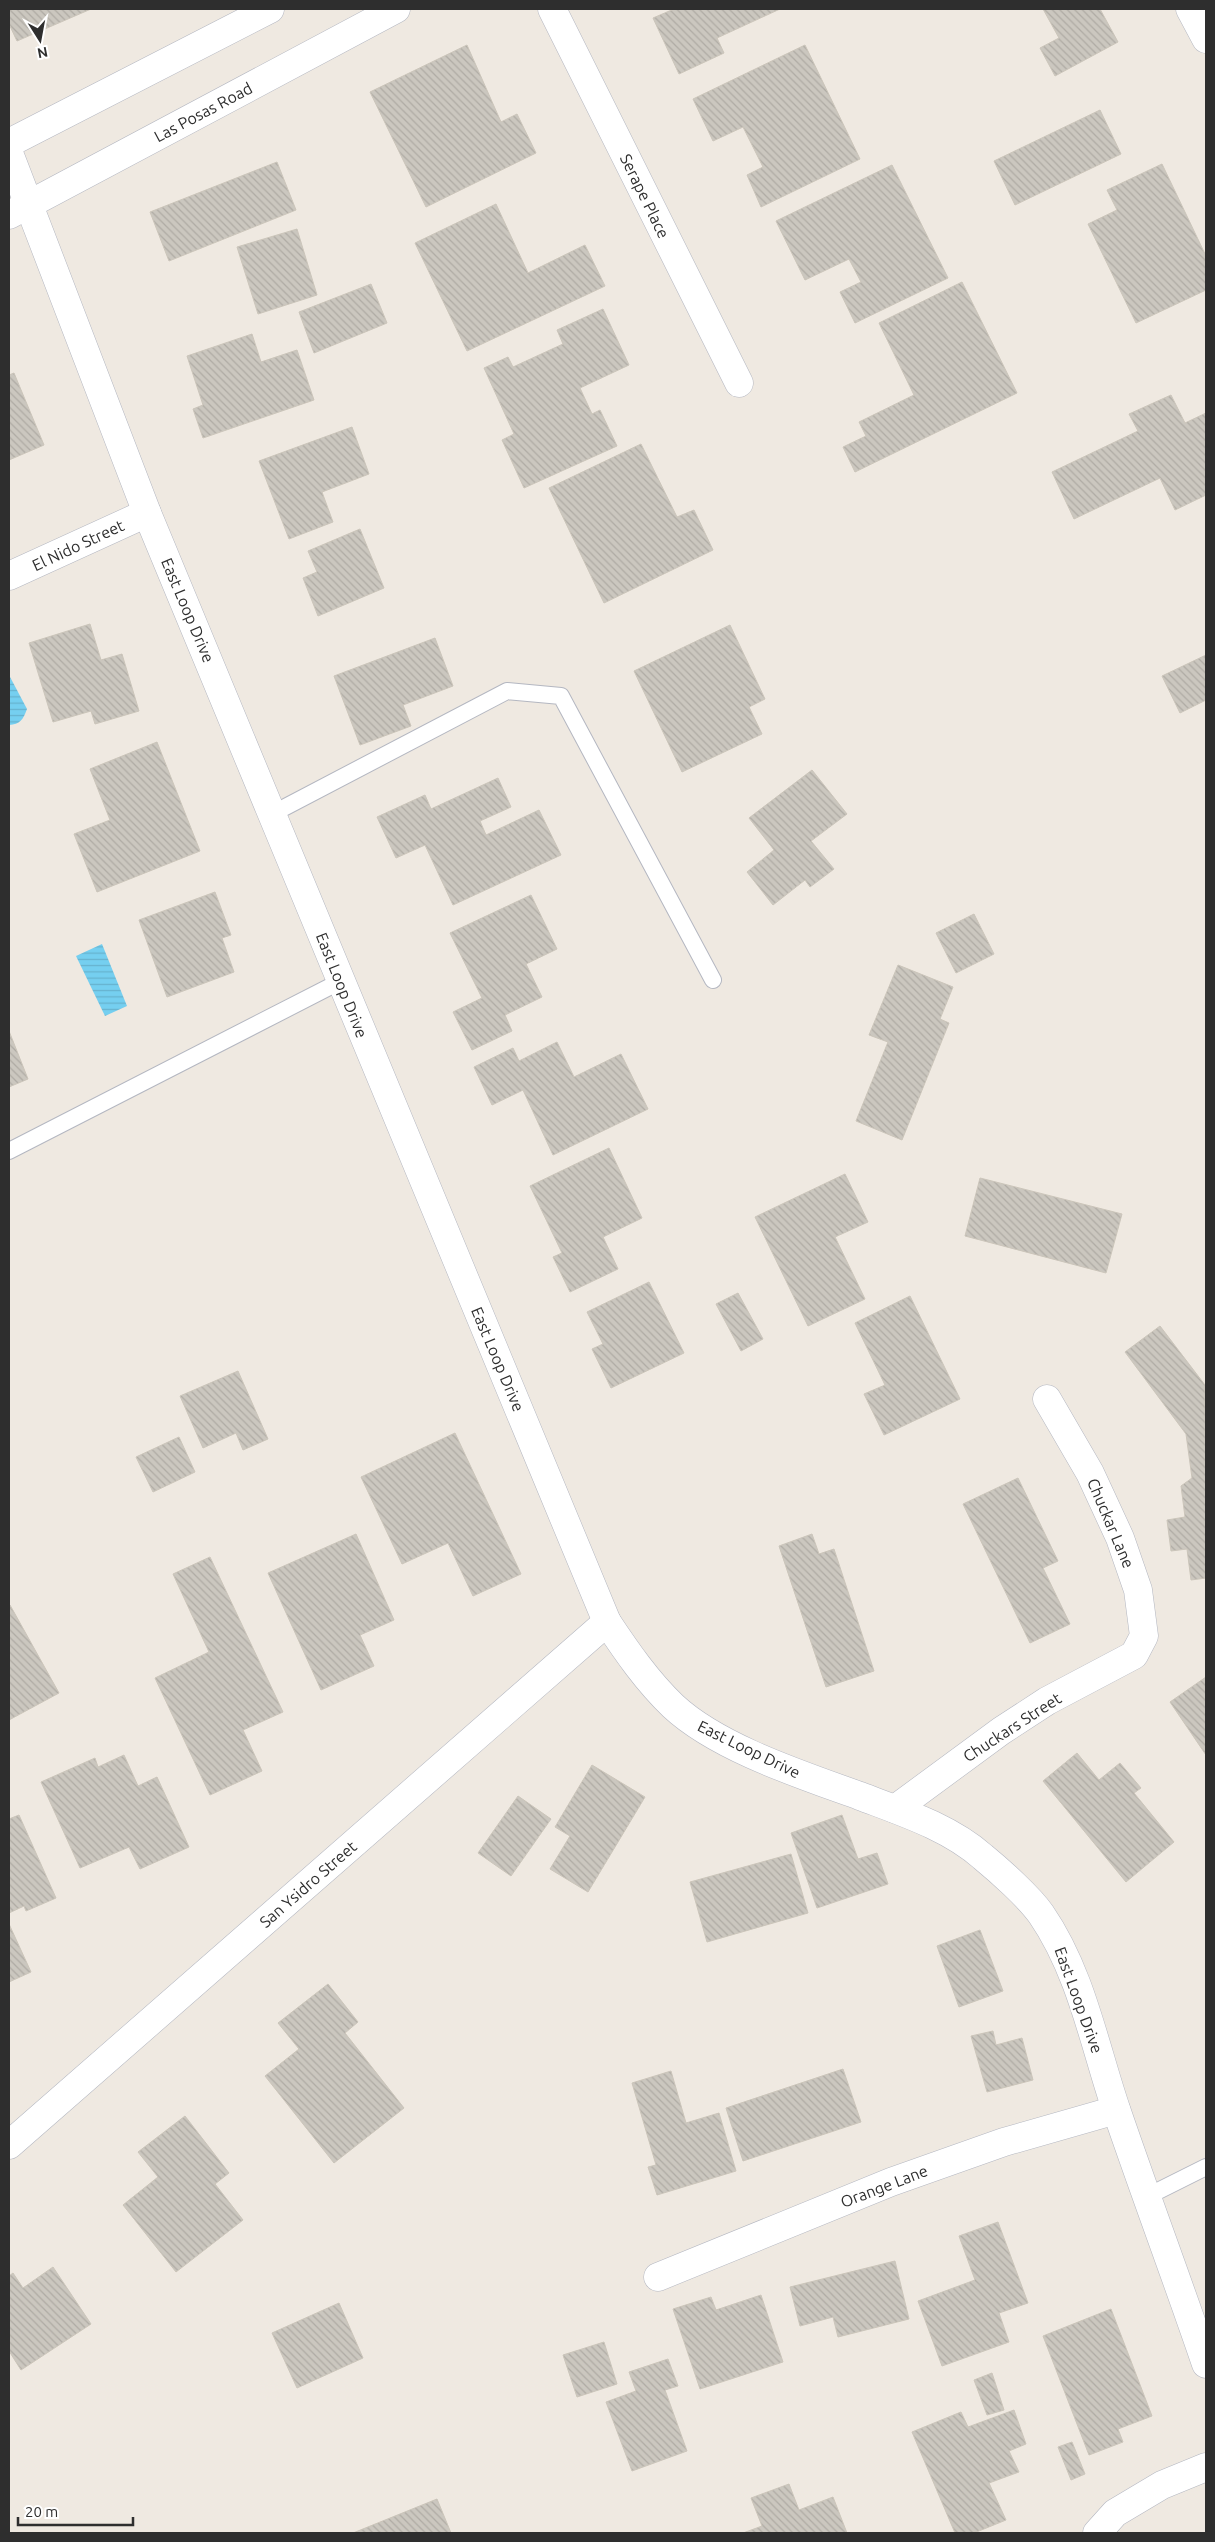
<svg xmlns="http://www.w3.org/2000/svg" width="1215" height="2542" font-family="Ubuntu,sans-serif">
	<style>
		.water { fill: url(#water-rules) }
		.building { fill: url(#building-back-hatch); stroke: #cbc5ba }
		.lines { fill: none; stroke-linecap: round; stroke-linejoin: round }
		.lane-casing { stroke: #b4b7c1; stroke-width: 18 }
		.street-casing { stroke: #b4b7c1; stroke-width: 29 }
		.secondary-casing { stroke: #b4b7c1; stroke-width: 29 }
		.lane { stroke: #fff; stroke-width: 16 }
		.street { stroke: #fff; stroke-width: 28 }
		.secondary { stroke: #fff; stroke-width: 28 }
		.labels { text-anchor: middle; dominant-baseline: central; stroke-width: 4.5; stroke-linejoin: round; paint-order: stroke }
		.street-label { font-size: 16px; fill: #2e2e2e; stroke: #fff }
	</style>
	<defs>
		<pattern id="water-rules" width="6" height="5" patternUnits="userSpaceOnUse" patternTransform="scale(1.25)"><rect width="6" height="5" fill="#75cff0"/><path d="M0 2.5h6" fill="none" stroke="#66b2ce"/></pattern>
		<pattern id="building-back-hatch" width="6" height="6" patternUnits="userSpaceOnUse" patternTransform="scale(1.25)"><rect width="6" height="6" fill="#cbc7bf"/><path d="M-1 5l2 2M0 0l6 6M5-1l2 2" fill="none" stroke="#afaba4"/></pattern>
	</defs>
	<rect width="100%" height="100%" fill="#efe9e1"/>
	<g class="water">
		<path d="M9,675L27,709C23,720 20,724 9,725Z"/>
		<polygon points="102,944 127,1006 105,1016 76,956"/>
	</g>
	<g class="building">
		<polygon points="9,9 91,9 17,41 9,24"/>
		<polygon points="674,9 780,9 717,38 724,53 679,74 653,18"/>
		<polygon points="1043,9 1100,9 1118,42 1055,76 1040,48 1059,38"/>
		<polygon points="467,45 501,122 517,114 536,153 426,207 370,92"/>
		<polygon points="805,45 860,159 761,207 747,175 763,167 743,127 713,141 693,99"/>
		<polygon points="1100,110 1121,154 1015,205 994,161"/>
		<polygon points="277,162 296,210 169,261 150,212"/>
		<polygon points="1162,164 1206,256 1206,290 1136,323 1088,224 1117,210 1107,190"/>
		<polygon points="892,165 948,278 855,323 840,292 861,282 849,259 805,280 776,221"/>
		<polygon points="496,204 528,273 585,245 605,286 467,351 415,243"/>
		<polygon points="297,229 317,295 258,314 237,247"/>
		<polygon points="962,282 1017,393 855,472 843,447 866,436 859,422 914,395 879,323"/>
		<polygon points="371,284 387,323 314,353 299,312"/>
		<polygon points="603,309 629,365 580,388 592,414 600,410 617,446 524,488 502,440 514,434 484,368 508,357 513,367 563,344 557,330"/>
		<polygon points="252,334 261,362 297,350 314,400 203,438 193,409 203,405 187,356"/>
		<polygon points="14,373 44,445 9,460 9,375"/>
		<polygon points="1171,395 1185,423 1206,413 1206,495 1175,510 1160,478 1074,519 1052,472 1138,431 1129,414"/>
		<polygon points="352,427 369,474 322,492 333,522 289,539 259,461"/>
		<polygon points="641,444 677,517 694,510 713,550 604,603 549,488"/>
		<polygon points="360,529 384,588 318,616 303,578 317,572 308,551"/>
		<polygon points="90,624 101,660 122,654 139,711 95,724 91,711 53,722 29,643"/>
		<polygon points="730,625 765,699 749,707 762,734 682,772 634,671"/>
		<polygon points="435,638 453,686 403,705 411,726 360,745 334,676"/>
		<polygon points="1206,655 1206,700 1180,713 1162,676"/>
		<polygon points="157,742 200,851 97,892 74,834 110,820 90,769"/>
		<polygon points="812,770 847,814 811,841 834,869 810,887 805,880 773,905 747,872 774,850 749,818"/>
		<polygon points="498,778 511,807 480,821 486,835 539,810 561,855 453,905 425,845 396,858 377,817 425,795 431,809"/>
		<polygon points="215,892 231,935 222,938 234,972 167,997 139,920"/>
		<polygon points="531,895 557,949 526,964 542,997 505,1015 512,1031 472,1050 453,1012 482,998 450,933"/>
		<polygon points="974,914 994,954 956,973 936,933"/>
		<polygon points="898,965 953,987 940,1019 949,1023 902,1140 856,1121 888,1042 869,1035"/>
		<polygon points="9,1031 28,1079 9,1087"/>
		<polygon points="557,1042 574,1077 621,1054 648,1109 553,1155 523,1090 492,1105 474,1067 513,1048 519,1061"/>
		<polygon points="609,1148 642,1218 603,1237 618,1269 570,1292 553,1257 562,1253 530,1186"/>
		<polygon points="845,1174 868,1222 835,1237 865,1299 808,1326 755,1217"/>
		<polygon points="980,1178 1122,1214 1106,1273 965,1236"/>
		<polygon points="649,1282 684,1353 611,1388 592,1349 603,1344 587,1312"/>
		<polygon points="738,1293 763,1339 741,1351 716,1304"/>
		<polygon points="910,1296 960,1399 884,1435 864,1394 885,1385 855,1323"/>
		<polygon points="1160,1326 1205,1385 1206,1578 1191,1580 1187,1549 1171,1551 1167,1520 1185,1517 1181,1486 1192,1478 1186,1434 1125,1352"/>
		<polygon points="238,1371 268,1439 243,1450 236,1433 203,1448 180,1396"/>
		<polygon points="455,1433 521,1574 473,1596 448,1543 402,1564 361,1477"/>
		<polygon points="179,1437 195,1472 153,1492 136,1457"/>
		<polygon points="1018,1478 1058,1561 1043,1568 1070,1624 1030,1643 963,1504"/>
		<polygon points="356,1534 394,1620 360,1635 374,1666 321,1690 268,1573"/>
		<polygon points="812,1534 819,1554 834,1549 874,1671 826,1687 779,1546"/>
		<polygon points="210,1557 283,1712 243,1730 262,1771 210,1795 155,1678 209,1652 173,1574"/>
		<polygon points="10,1605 59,1693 9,1720 9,1606"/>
		<polygon points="1206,1677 1206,1755 1170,1702"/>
		<polygon points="1077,1753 1099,1780 1120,1763 1141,1788 1134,1793 1174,1842 1126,1882 1043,1781"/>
		<polygon points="124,1755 138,1786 157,1777 189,1847 140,1869 129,1847 80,1868 41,1782 95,1758 98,1767"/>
		<polygon points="592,1765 645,1797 588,1892 550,1869 570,1836 555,1827"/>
		<polygon points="518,1796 551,1819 511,1876 478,1853"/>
		<polygon points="19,1815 56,1898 26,1911 24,1906 9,1913 9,1819"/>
		<polygon points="842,1815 858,1859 877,1853 888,1884 817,1908 791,1833"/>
		<polygon points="791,1854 808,1913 707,1942 690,1882"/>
		<polygon points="9,1924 31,1972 9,1982"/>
		<polygon points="980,1930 1003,1991 959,2007 937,1946"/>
		<polygon points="328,1984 358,2022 345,2033 404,2108 334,2163 265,2076 299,2049 278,2023"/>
		<polygon points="993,2031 996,2045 1022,2038 1033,2080 987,2092 971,2036"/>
		<polygon points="843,2069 861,2122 743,2161 726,2108"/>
		<polygon points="671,2071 686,2123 719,2113 736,2171 657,2195 648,2167 656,2165 632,2083"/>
		<polygon points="185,2116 229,2173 215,2184 243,2220 176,2272 123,2205 158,2177 138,2152"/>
		<polygon points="998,2222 1028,2303 999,2313 1009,2342 942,2366 918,2301 975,2280 959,2236"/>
		<polygon points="895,2261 909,2319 838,2337 833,2317 800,2326 790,2287"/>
		<polygon points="53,2267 91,2324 21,2370 9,2351 9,2276 13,2273 23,2288"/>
		<polygon points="761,2295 783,2362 700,2389 673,2309 711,2297 716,2310"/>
		<polygon points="339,2303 363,2358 297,2388 272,2333"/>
		<polygon points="1111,2309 1152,2416 1118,2429 1123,2442 1089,2455 1043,2336"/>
		<polygon points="604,2342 617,2384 577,2397 563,2355"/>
		<polygon points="668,2359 678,2386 665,2390 687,2451 632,2471 606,2402 636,2391 629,2372"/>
		<polygon points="992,2373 1004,2410 987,2415 974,2380"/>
		<polygon points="1014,2410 1026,2444 1009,2451 1019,2472 989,2483 1006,2520 974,2533 955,2533 912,2432 961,2412 968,2427"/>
		<polygon points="1072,2442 1085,2474 1071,2480 1058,2447"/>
		<polygon points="789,2484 799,2510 833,2497 847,2533 743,2533 762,2526 751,2498"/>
		<polygon points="437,2499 451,2533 353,2533"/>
	</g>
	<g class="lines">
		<g class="lane-casing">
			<g id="lane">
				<polyline points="272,814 507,691 561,696 713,980"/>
				<polyline points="9,1151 341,981"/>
				<polyline points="1148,2196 1206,2167"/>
			</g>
		</g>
		<g class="street-casing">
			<g id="street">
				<polyline points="552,9 739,383"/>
				<polyline points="1190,9 1206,39"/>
				<path d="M9,153L147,513L607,1622C627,1652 647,1681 673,1706C718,1748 802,1775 860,1796C902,1812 949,1827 983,1857C1000,1871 1029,1897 1041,1914C1081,1972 1094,2044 1116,2109C1145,2194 1177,2279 1206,2364"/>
				<polyline points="9,576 147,513"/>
				<polyline points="895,1809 1001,1731 1047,1701 1134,1655 1144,1636 1138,1590 1120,1538 1090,1473 1047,1399"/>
				<polyline points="9,2145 607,1622"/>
				<polyline points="658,2277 891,2182 1004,2142 1116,2110"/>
				<polyline points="1097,2533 1115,2513 1162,2485 1206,2467"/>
			</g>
		</g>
		<g class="secondary-casing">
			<g id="secondary">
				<polyline points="9,143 270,9"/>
				<polyline points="9,215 396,9"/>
			</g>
		</g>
		<use href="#lane" class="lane"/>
		<use href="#street" class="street"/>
		<use href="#secondary" class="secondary"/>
	</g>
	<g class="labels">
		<g class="street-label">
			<text transform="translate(203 112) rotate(-28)">Las Posas Road</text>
			<text transform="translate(645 196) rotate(64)">Serape Place</text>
			<text transform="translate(78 545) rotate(-25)">El Nido Street</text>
			<text transform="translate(188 610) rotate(67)">East Loop Drive</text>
			<text transform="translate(342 985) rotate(68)">East Loop Drive</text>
			<text transform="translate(498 1359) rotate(67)">East Loop Drive</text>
			<text transform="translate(1111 1523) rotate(67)">Chuckar Lane</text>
			<text transform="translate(1012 1727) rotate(-33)">Chuckars Street</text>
			<text transform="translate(749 1749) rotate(26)">East Loop Drive</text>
			<text transform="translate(308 1884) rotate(-41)">San Ysidro Street</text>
			<text transform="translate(1079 2000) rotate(70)">East Loop Drive</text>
			<text transform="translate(884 2186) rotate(-21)">Orange Lane</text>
		</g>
	</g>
	<rect width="1215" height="2542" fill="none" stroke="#2e2e2e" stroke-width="20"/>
	<g transform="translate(40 40) rotate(169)" stroke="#ffffff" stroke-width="4" paint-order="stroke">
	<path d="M0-4L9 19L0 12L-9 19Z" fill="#2e2e2e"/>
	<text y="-8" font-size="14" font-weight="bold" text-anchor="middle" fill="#2e2e2e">N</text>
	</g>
	<path d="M18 2517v8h115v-8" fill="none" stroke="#2e2e2e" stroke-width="2.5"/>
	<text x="25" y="2517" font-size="15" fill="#2e2e2e" stroke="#ffffff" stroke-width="4" paint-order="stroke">20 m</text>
</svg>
